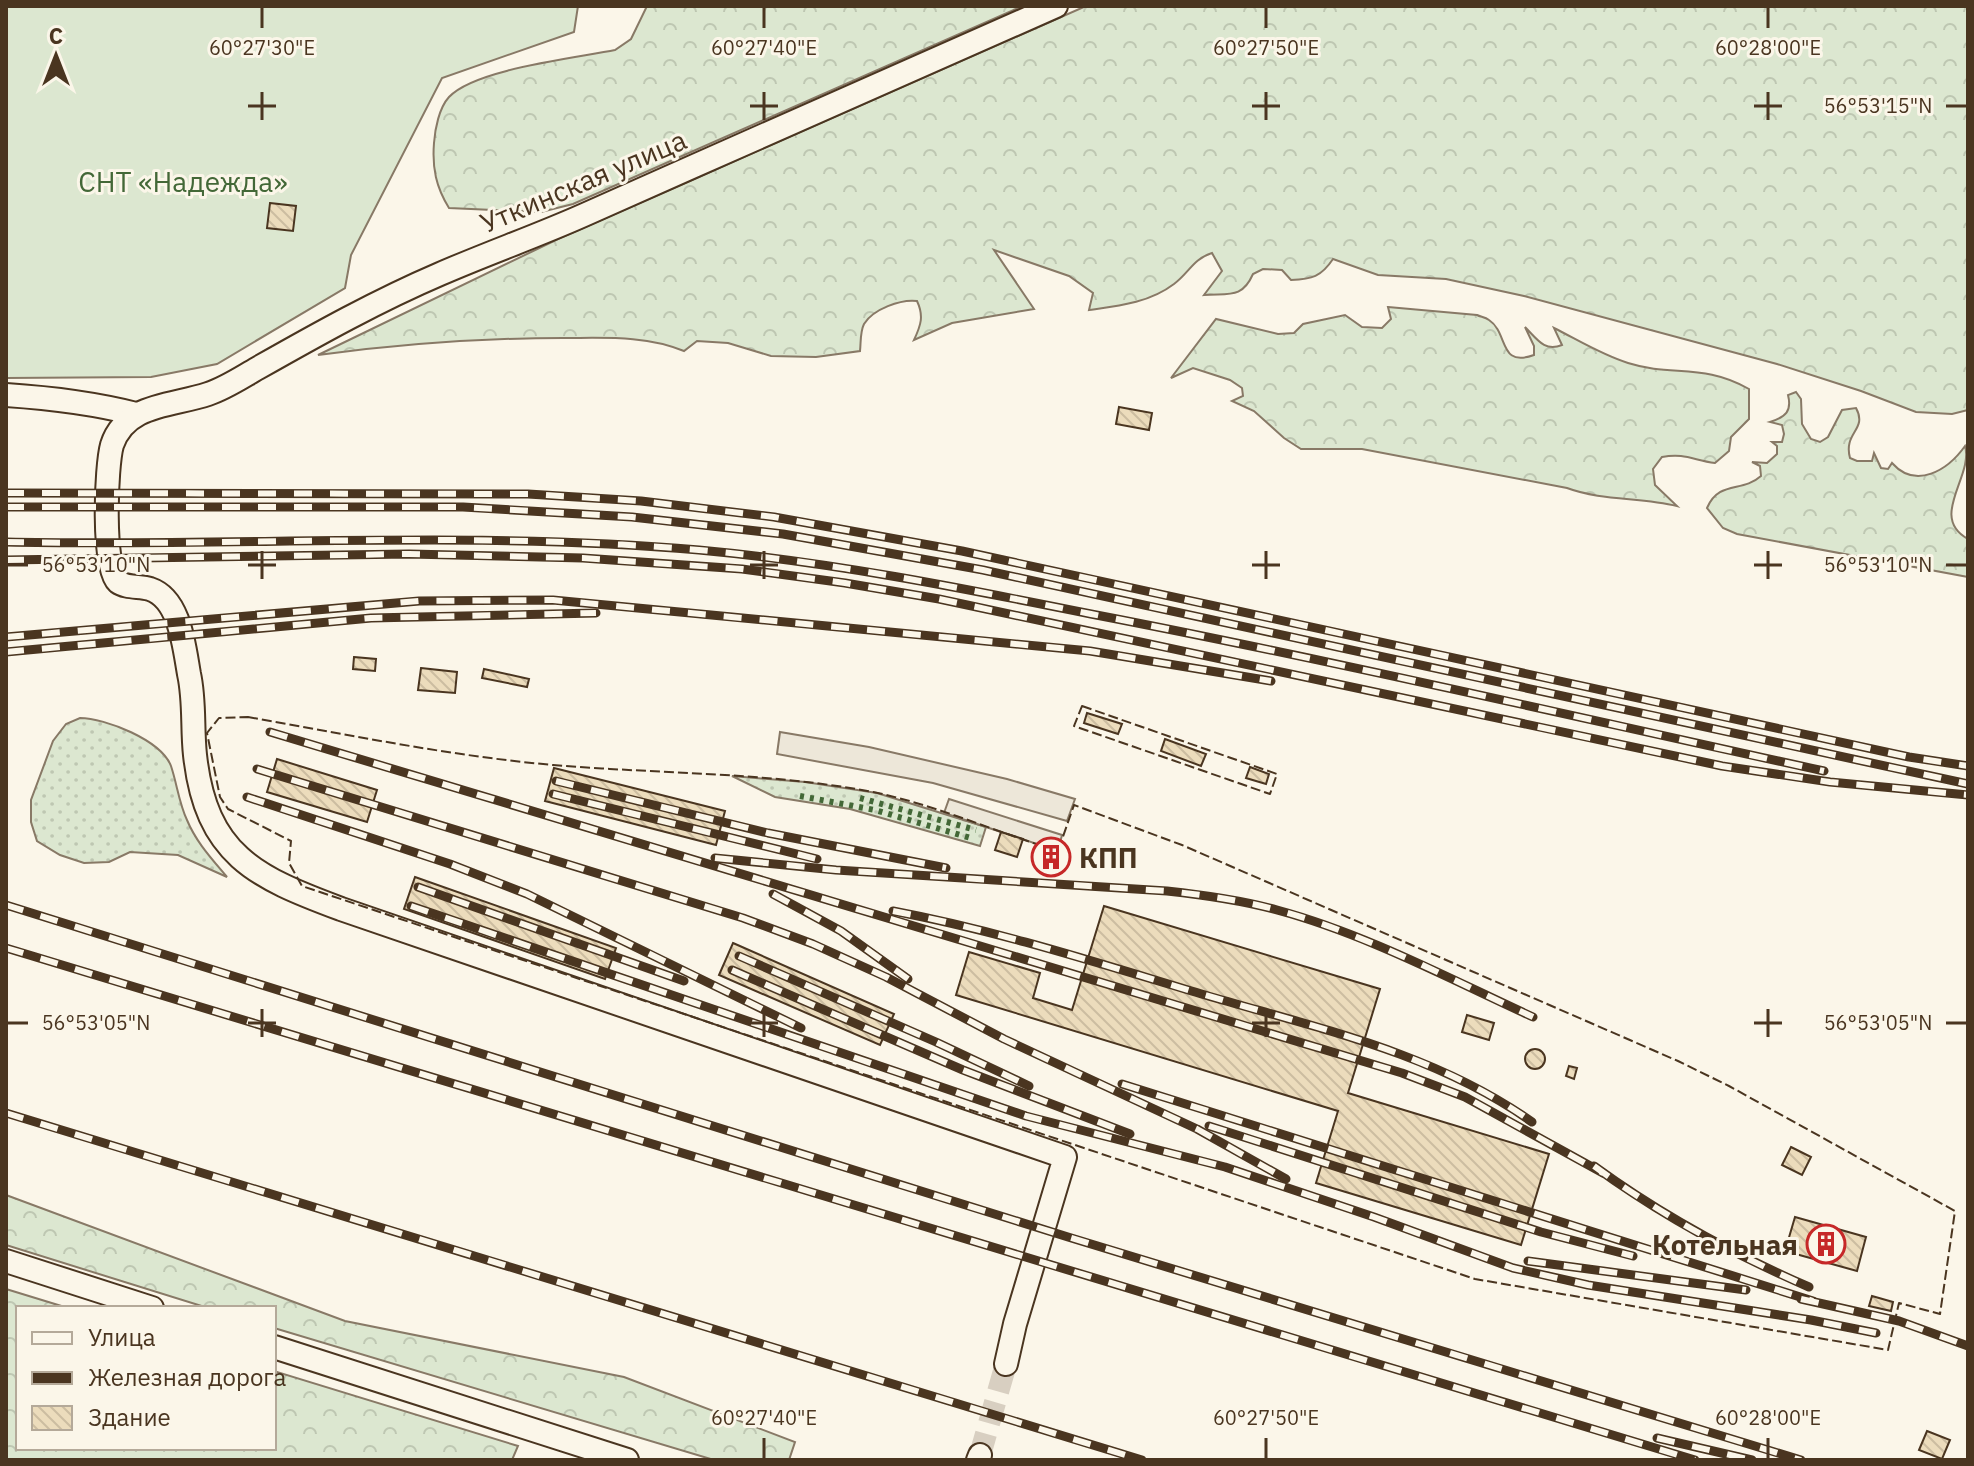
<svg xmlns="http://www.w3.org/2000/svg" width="1974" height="1466" font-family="'IBM Plex Sans',sans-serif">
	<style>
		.grass { fill: url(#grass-dots); stroke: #887966; stroke-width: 2 }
		.forest { fill: url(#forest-crowns); stroke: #887966; stroke-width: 2 }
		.garden { fill: #dce7d0; stroke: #887966; stroke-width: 2 }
		.parking { fill: #ede7d9; stroke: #887966; stroke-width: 2 }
		.building { fill: url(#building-back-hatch); stroke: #4a3520; stroke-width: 2 }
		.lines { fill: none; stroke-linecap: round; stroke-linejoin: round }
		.minor-tunnel { stroke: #d8cfc1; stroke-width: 22; stroke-dasharray: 22 11; stroke-linecap: butt }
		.minor-casing { stroke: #4a3520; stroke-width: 26 }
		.minor { stroke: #fbf6e9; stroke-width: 22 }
		.rail-casing { stroke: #4a3520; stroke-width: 9 }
		.rail { stroke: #fbf6e9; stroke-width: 6; stroke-dasharray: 18; stroke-linecap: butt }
		.hedge { stroke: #436837; stroke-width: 6; stroke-dasharray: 4 6; stroke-linecap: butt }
		.fence { stroke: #4a3520; stroke-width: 2; stroke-dasharray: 10 4; stroke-linecap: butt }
		.ticks { fill: none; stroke: #4a3520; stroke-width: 3 }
		.labels { text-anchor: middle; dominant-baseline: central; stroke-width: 6; stroke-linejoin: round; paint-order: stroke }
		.park-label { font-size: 28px; fill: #436837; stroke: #fbf6e9 }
		.street-label { font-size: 28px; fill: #4a3520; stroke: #fbf6e9 }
		.poi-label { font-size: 28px; font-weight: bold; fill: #4a3520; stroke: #fbf6e9; text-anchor: start }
		.ticks-label { font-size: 20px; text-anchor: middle; fill: #4a3520; stroke: #fbf6e9; stroke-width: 6; stroke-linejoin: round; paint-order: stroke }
	</style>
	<defs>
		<pattern id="grass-dots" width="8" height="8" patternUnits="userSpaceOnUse" patternTransform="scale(2)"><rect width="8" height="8" fill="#dce7d0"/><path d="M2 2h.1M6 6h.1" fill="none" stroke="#bec7b2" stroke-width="1.8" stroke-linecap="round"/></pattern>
		<pattern id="forest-crowns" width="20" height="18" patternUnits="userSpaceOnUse" patternTransform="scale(2)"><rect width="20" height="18" fill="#dce7d0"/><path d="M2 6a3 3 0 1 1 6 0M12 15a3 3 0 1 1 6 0" fill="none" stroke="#bec7b2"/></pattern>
		<pattern id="building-back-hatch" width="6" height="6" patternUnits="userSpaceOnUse" patternTransform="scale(2)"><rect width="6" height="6" fill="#ecdcbc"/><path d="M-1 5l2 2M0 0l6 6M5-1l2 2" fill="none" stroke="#ccbda1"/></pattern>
	</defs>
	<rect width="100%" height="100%" fill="#fbf6e9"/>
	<g class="grass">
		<path d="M80,718C105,718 161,740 171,766C177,784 179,803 187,820C196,842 212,859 227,877L178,855L130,852L109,862L84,863L60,855L37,841L31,822V800L53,741L66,724Z"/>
		<polygon points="732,776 805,782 877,793 986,827 980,846 850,809 775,797"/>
	</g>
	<g class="forest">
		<path d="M647,6H1023L573,204L541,212L449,208C436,187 432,168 434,143C435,129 439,108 449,97C475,69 576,58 615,50L631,39Z"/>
		<path d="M1086,6H1968V410L1952,414L1916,412L1861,391L1777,364L1524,296L1446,279L1378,275L1333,259C1321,277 1312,279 1291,280L1282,270L1263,269L1253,274C1242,299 1229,293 1204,295L1222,271L1212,253C1193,259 1189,273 1174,284C1149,303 1118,306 1089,310L1093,293L1069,276L994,250L1034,309L952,323L914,340C921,325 924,316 917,301C901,299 873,309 864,324C860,332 861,342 860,351L816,357L771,356L728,343L697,341L684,351C646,335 604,338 563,338C480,338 400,344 318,355L558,239Z"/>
		<path d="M1388,307L1477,315C1481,317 1485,317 1489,320C1509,333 1498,368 1534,355V346L1525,327C1537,339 1544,352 1562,345L1554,328C1578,340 1602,355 1628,363C1672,377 1704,363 1749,389V419L1731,437L1729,451L1715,463C1693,460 1685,453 1662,457L1653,469L1655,485L1677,506C1641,497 1602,501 1567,488L1362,449H1301L1284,438L1254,411L1232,401L1243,396L1242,388L1230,380L1193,368L1171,378L1216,319L1278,334L1294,333L1303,324L1345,315L1362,327L1382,328L1391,319Z"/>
		<path d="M1796,392L1801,399L1802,424L1811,439L1820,442L1828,437L1842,410L1856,408C1868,430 1843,432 1850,458L1857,461H1872L1874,453L1881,468L1888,469L1892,463C1916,490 1948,470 1965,446C1974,476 1928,517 1968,539V577L1737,534L1723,528L1707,508C1719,480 1742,493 1761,476L1760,466L1752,462L1767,463L1777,454V446L1772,442H1782L1784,434L1782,425L1770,422C1786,417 1792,411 1788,395Z"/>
		<polygon points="6,1195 345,1321 624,1377 795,1442 789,1460 714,1460 274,1328 274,1308 208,1308 6,1245"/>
		<polygon points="6,1289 68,1308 18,1308 18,1448 274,1448 274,1371 518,1446 512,1460 6,1460"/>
	</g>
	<polygon class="garden" points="6,6 578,6 574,32 442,78 351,255 345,288 217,364 151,377 6,378"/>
	<g class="parking">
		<polygon points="780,732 869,747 1007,779 1075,799 1067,821 933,783 777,754"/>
		<polygon points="949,799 1062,835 1058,851 944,813"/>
	</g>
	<g class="building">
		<polygon points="270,203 296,206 293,231 267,228"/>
		<polygon points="1119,407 1152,413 1149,430 1116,424"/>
		<polygon points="354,657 376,659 375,671 353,669"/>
		<polygon points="421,668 457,672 455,693 418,690"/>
		<polygon points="484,669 529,679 527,687 482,678"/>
		<polygon points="1087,713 1122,724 1118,734 1084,723"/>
		<polygon points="1165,739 1206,754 1201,766 1161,751"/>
		<polygon points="277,759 377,790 367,822 267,792"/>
		<polygon points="1250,767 1269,774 1266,784 1246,778"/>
		<polygon points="554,768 725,811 716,845 545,801"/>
		<polygon points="1001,832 1023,839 1017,857 995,850"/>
		<polygon points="1044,846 1063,852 1058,868 1039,862"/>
		<polygon points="415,877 616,948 605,979 404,909"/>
		<polygon points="1104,906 1380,989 1348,1093 1549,1154 1521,1245 1316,1183 1338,1111 956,995 969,952 1040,973 1033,998 1072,1010"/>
		<polygon points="733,943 894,1014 880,1045 719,975"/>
		<polygon points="1467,1015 1494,1023 1489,1040 1462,1032"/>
		<circle cx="1535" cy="1059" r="10"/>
		<polygon points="1569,1066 1577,1068 1574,1079 1566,1076"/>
		<polygon points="1791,1147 1811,1157 1802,1175 1782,1165"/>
		<polygon points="1795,1217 1866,1237 1857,1271 1785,1251"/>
		<polygon points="1872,1296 1893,1302 1891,1311 1869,1306"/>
		<polygon points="1927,1431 1950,1440 1942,1459 1919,1450"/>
	</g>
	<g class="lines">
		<polyline class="minor-tunnel" points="980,1455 1006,1364"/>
		<g class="minor-casing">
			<g id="minor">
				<path d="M6,395C51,398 93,403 136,414"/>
				<polyline points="6,1261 152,1308"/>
				<polyline points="274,1347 627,1460"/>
				<path d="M1006,1364L1015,1324L1065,1157L341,909C255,877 206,855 195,755C192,728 195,701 189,674C184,646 180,599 150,589C140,586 126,588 118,582C102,568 106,466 112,445C126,403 173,406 208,394C226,388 242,377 258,368C318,334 377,301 440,274C488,253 537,236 584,215C741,145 898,76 1056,6"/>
				<polyline points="978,1460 980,1455"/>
			</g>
		</g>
		<use href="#minor" class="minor"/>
		<g class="rail-casing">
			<g id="rail">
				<polyline points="6,493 528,494 641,501 774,517 962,551 1909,757 1968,766"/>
				<polyline points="6,507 463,507 632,517 783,534 983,570 1968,784"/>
				<path d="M6,542C237,547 469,530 699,550C831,562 962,588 1091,614C1336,661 1580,718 1824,771"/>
				<polyline points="6,560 409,554 583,558 742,569 845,583 939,599 1722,766 1830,782 1968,795"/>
				<polyline points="6,637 419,601 553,600 1090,651 1271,681"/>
				<polyline points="6,652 371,618 596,613"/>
				<polyline points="270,732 1402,1073 1465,1097 1603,1173"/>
				<polyline points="257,769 743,918 813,944 886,977 1004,1039 1197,1129 1286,1179"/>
				<polyline points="556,781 768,833 946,868"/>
				<polyline points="553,794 817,859"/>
				<polyline points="247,797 450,864 527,894 801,1028"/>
				<path d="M715,858L836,870L1167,891C1204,895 1241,900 1277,910C1366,934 1450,979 1533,1017"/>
				<polyline points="418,887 684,981"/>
				<polyline points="773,894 841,931 908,979"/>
				<polyline points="6,905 1068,1237 1801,1460"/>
				<polyline points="411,906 1026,1116 1225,1167 1374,1217 1513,1268 1588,1285 1811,1320 1876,1333"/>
				<path d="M893,911C999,931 1101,964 1205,995C1317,1028 1435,1053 1532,1122"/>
				<polyline points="6,948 1695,1460"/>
				<polyline points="739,956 936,1042 1029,1086"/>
				<polyline points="732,970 963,1070 1130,1134"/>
				<polyline points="1122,1084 1813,1301"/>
				<polyline points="6,1113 1142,1460"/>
				<polyline points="1209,1126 1541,1232 1633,1256"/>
				<path d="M1594,1166C1661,1215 1733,1254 1809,1287"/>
				<polyline points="1528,1261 1746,1290"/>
				<polyline points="1801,1299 1899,1321 1968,1346"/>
				<polyline points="1657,1438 1752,1460"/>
			</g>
		</g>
		<use href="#rail" class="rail"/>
		<g class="hedge">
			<polyline points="800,796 875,810 974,839"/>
			<polyline points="860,798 976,830"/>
		</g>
		<g class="fence">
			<polygon points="1082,706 1277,774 1270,794 1074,726"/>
			<path d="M248,717C350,735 451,756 553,765C660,774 768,772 873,792C936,805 996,832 1058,851L1074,805L1182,845L1678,1061L1729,1086L1955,1211L1940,1314L1899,1303L1888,1350L1475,1279L302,886L289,863L291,841L228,809L220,797L207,733L219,718Z"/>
		</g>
	</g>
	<path class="ticks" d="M262,8V28M764,8V28M1266,8V28M1768,8V28M262,92V120M764,92V120M1266,92V120M1768,92V120M248,106H276M750,106H778M1252,106H1280M1754,106H1782M1946,106H1966M262,551V579M764,551V579M1266,551V579M1768,551V579M8,565H28M248,565H276M750,565H778M1252,565H1280M1754,565H1782M1946,565H1966M262,1009V1037M764,1009V1037M1266,1009V1037M1768,1009V1037M8,1023H28M248,1023H276M750,1023H778M1252,1023H1280M1754,1023H1782M1946,1023H1966M764,1438V1458M1266,1438V1458M1768,1438V1458"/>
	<defs>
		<g id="building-ring" transform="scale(2)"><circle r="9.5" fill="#fbf6e9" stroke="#c62828" stroke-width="1.5"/><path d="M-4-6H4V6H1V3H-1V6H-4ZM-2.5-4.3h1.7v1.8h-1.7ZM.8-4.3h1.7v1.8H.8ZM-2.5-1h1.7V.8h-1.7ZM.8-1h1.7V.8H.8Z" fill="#c62828"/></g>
	</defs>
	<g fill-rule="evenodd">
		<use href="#building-ring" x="1051" y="857"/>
		<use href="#building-ring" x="1826" y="1244"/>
	</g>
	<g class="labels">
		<g class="park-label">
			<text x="183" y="181">СНТ «Надежда»</text>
		</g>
		<g class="street-label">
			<text transform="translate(583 181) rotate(-23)">Уткинская улица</text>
		</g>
		<g class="poi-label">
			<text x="1079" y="857">КПП</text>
			<text x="1798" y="1244" text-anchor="end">Котельная</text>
		</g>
	</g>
	<g class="ticks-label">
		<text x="262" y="55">60°27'30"E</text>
		<text x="764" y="55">60°27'40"E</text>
		<text x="1266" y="55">60°27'50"E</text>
		<text x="1768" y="55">60°28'00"E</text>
		<text x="1878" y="113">56°53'15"N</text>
		<text x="96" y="572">56°53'10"N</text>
		<text x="1878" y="572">56°53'10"N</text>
		<text x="96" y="1030">56°53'05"N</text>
		<text x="1878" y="1030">56°53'05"N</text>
		<text x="764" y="1425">60°27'40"E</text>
		<text x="1266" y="1425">60°27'50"E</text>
		<text x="1768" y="1425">60°28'00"E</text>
	</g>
	<rect width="1974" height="1466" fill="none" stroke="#4a3520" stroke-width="16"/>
	<rect x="16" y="1306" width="260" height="144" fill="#fbf6e9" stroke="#b4a999" stroke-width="2"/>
	<rect x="32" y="1332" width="40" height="12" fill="#fbf6e9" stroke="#b4a999" stroke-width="2"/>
	<text x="88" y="1346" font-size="24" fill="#4a3520">Улица</text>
	<rect x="32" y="1372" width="40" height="12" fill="#4a3520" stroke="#b4a999" stroke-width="2"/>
	<text x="88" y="1386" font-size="24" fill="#4a3520">Железная дорога</text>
	<rect x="32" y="1406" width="40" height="24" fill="url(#building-back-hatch)" stroke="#b4a999" stroke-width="2"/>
	<text x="88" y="1426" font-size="24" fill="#4a3520">Здание</text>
	<g transform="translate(56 56)" stroke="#fbf6e9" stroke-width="6" paint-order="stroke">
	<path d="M0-6L14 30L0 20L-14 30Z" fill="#4a3520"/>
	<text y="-12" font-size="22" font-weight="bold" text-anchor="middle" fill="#4a3520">С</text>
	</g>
</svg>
